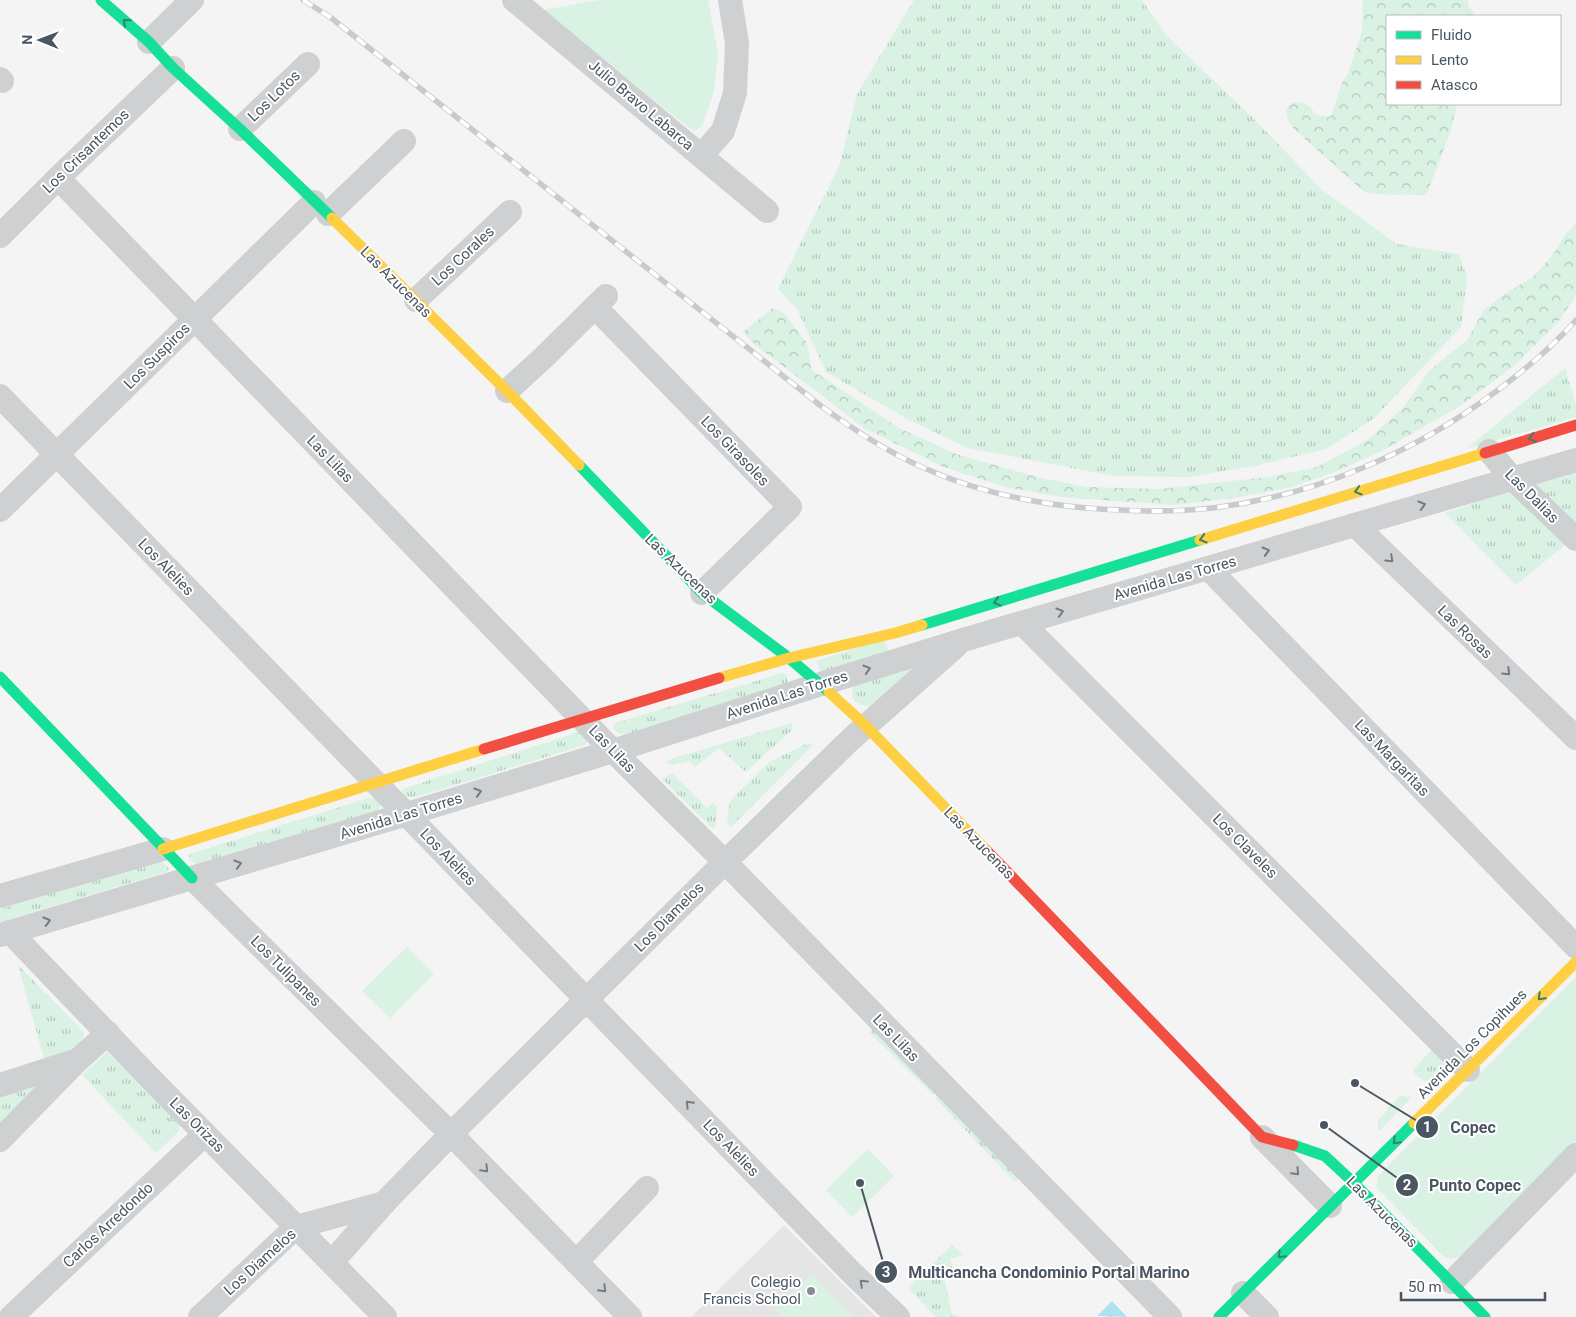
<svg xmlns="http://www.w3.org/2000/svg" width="1576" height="1317" font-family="Roboto,sans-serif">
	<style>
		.education { fill: #e6e5e6 }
		.grass { fill: url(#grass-tufts) }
		.forest { fill: url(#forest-crowns) }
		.green { fill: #d9f2e3 }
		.water { fill: url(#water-ripples) }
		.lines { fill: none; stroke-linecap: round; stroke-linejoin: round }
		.street { stroke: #ced0d2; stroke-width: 24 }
		.fast { stroke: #16e098; stroke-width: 11 }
		.slow { stroke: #ffcf43; stroke-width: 11 }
		.jam { stroke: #f24e42; stroke-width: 11 }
		.rail-casing { stroke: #c9cacc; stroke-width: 5.5 }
		.rail { stroke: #fff; stroke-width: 4; stroke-dasharray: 11; stroke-linecap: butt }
		.oneway { stroke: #3a7f72 }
		.oneway2 { stroke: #727b83 }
		.poi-dot { fill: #868d94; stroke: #fff; stroke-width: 2 }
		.labels { text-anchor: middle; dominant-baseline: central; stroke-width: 4; stroke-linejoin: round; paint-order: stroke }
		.street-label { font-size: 15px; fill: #4a5661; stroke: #fff }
		.poi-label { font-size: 15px; fill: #4a5661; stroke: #fff; text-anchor: end }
		.leader { fill: none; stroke: #4a5661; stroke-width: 2 }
		.callout-dot { fill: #4a5661; stroke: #fff; stroke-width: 2 }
		.mark-label { font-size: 15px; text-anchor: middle; font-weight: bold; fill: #fff }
		.callout-label { font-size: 16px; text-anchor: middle; font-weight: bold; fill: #4a5661; stroke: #fff; stroke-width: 4; stroke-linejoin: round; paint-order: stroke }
	</style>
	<defs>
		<pattern id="grass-tufts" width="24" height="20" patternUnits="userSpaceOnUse" patternTransform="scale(1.25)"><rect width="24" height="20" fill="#d9f2e3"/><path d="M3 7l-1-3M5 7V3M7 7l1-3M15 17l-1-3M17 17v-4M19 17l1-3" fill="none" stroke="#b2c7bb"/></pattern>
		<pattern id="forest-crowns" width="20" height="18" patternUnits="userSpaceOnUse" patternTransform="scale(1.25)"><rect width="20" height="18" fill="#d9f2e3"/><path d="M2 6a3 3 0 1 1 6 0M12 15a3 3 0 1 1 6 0" fill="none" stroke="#b2c7bb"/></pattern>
		<pattern id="water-ripples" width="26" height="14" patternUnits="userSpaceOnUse" patternTransform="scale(1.25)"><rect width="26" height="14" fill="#aee2f0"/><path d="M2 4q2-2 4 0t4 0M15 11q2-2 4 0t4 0" fill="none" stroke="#90bac6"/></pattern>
	</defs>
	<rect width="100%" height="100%" fill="#f4f4f4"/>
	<polygon class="education" points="784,1225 876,1317 691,1317"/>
	<g class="grass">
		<polygon points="914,0 1142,0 1165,34 1257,122 1322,190 1397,244 1459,254 1467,277 1461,327 1373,419 1326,449 1258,465 1189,477 1114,476 968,448 909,420 826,372 797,309 778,289 840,164 857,94"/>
		<polygon points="1565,368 1576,405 1576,417 1466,449"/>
		<polygon points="1576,470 1576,536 1516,585 1445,513 1535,482"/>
		<polygon points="883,639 889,651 822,674 816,661"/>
		<path d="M918,662L891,692L874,706C860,706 848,703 854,686Z"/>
		<polygon points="783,673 787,676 788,683 781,688 627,734 620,734 613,729 615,723"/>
		<polygon points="792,723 793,729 746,772 719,748 695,767 690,761 670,765 666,762 673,758"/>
		<polygon points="579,732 587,738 587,742 585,745 416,797 405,797 402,789"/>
		<polygon points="808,743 813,745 731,827 727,823 730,801 769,762"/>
		<polygon points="672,773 707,808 713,803 717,807 716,825 713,829 662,779"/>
		<polygon points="369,798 377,798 381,805 377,812 204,863 196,864 190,860 189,854"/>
		<polygon points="160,861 169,868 167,872 0,922 0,909"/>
		<polygon points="18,965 84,1032 84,1037 71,1050 44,1059"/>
		<polygon points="875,1026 939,1090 933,1095 869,1032"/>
		<polygon points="1435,1046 1446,1064 1435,1078 1425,1081 1415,1074 1413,1070"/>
		<polygon points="107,1052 180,1125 178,1132 156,1153 82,1075"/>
		<polygon points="51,1075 0,1123 0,1091"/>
		<polygon points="941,1093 1021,1176 1015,1182 935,1098"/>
		<polygon points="1400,1096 1410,1097 1410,1099 1380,1130 1378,1130 1378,1120"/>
		<polygon points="952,1245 963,1255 950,1259 953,1269 943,1272 952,1314 962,1317 936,1317 908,1288"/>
	</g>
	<g class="forest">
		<path d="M1363,0H1468V5L1476,15V16H1387V104H1457L1451,130L1428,191L1424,195L1371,194L1363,191L1295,130C1292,126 1288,121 1287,116C1284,100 1302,99 1311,108C1313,110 1314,113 1316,115L1330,117C1337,105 1339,82 1348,74L1362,31Z"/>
		<polygon points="1576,223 1576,295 1559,321 1515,365 1463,404 1384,450 1335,472 1292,487 1234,498 1174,505 1061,497 1004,487 941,466 864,428 754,344 743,332 773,308 784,313 807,343 812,370 899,428 956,454 1037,477 1087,487 1159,489 1268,477 1317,467 1366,441 1403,408 1429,371 1467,340 1484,310 1503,295 1533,277 1552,256 1565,235"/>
	</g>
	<g class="green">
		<polygon points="599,0 708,0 718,53 714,92 702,126 694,131 657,103 543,10"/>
		<polygon points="407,947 434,974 390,1018 362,991"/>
		<polygon points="1576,977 1576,1142 1462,1256 1452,1259 1444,1257 1377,1188 1378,1176"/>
		<polygon points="868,1149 894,1176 852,1217 826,1190"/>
		<polygon points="811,1274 854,1317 783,1317 775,1309"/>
	</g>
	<polygon class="water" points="1112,1301 1127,1317 1097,1316"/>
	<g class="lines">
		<g class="street">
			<polyline points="514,0 767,211"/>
			<polyline points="149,42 192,0"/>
			<polyline points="0,79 2,81"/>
			<polyline points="240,129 308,64"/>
			<polyline points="702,155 723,131 735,93 737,43 730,0"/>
			<polyline points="58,178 613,751 725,862 1170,1317"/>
			<polyline points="328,214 404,141"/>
			<polyline points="0,236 58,178 173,68"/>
			<polyline points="416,300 510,212"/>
			<polyline points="595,307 790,507 702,593"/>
			<polyline points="507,391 542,359 606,296"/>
			<polyline points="0,396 852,1273 898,1317"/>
			<polyline points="1489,451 1513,479 1576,539"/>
			<polyline points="0,510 314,202"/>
			<polyline points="1355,525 1576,738"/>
			<polyline points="1208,568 1576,947"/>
			<polyline points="1022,623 1468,1070"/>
			<polyline points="192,878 451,1134 630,1317"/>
			<polyline points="0,896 163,849"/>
			<polyline points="10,932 148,1076 385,1317"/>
			<polyline points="0,935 407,814 613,751 821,684 963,640 1576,460"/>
			<polyline points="0,1085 78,1060 108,1033"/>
			<polyline points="1262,1137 1330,1206"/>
			<polyline points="0,1140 76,1062"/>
			<polyline points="332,1262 384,1203 451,1134 725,862 850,740 956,646"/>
			<polyline points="576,1262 647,1188"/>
			<polyline points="1452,1282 1576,1155"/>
			<polyline points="1243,1293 1267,1317"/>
			<polyline points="11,1317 205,1134"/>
			<polyline points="200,1317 296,1227 384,1203"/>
		</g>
		<g class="fast">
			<polyline points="101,0 149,42 173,68 240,129 332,218"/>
			<polyline points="579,465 702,593 789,658 829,692"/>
			<polyline points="922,625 1200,540"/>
			<polyline points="0,677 192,878"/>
			<polyline points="1293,1145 1325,1156 1354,1183 1485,1317"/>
			<polyline points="1219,1317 1414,1123"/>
		</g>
		<g class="slow">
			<polyline points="332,218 507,391 579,465"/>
			<polyline points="1200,540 1485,453"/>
			<polyline points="719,678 789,658 895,633 922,625"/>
			<polyline points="829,692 866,726 987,851"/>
			<polyline points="163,849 484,749"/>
			<polyline points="1414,1123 1576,962"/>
		</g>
		<g class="jam">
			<polyline points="1485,453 1576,425"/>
			<polyline points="484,749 719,678"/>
			<polyline points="987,851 1262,1137 1293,1145"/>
		</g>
		<g class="rail-casing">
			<path id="rail" d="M303,0L330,17L821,406C854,430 887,452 924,468C975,491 1031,503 1086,508C1128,511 1170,513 1212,508C1315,496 1416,452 1498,390C1526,369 1553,346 1576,320"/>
		</g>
		<use href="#rail" class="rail"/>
	</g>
	<defs><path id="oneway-chevron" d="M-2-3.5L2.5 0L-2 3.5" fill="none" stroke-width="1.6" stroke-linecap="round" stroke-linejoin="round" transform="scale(1.25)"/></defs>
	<g class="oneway">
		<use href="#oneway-chevron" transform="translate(126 22) rotate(-139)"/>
		<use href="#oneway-chevron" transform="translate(1532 438) rotate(163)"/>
		<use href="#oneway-chevron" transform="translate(1358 491) rotate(163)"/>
		<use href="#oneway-chevron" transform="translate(1203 539) rotate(163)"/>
		<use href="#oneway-chevron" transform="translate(997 602) rotate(163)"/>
		<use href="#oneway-chevron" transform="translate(1541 997) rotate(135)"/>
		<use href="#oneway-chevron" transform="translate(1396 1141) rotate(135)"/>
		<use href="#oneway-chevron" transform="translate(1281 1255) rotate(135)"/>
	</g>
	<g class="oneway2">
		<use href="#oneway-chevron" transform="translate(1422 505) rotate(-16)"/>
		<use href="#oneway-chevron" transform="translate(1266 551) rotate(-16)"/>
		<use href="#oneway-chevron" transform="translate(1390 559) rotate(44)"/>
		<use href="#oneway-chevron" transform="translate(1060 612) rotate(-16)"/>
		<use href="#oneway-chevron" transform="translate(867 669) rotate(-17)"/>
		<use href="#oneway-chevron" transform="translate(1507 672) rotate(44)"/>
		<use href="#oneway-chevron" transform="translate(478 792) rotate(-17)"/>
		<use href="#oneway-chevron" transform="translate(238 864) rotate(-16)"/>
		<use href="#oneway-chevron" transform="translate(47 921) rotate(-16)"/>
		<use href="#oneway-chevron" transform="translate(689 1104) rotate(-134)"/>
		<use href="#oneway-chevron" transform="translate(485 1169) rotate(46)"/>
		<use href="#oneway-chevron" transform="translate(1296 1172) rotate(46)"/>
		<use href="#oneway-chevron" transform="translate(863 1283) rotate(-136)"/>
		<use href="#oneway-chevron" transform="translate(603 1289) rotate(46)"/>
	</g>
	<circle class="poi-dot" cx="811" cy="1291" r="5"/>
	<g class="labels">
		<g class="street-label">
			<text transform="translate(274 96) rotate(-44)">Los Lotos</text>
			<text transform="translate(641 105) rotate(40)">Julio Bravo Labarca</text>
			<text transform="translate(86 151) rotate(-44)">Los Crisantemos</text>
			<text transform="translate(463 256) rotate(-43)">Los Corales</text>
			<text transform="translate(396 282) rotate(45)">Las Azucenas</text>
			<text transform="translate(157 356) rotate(-45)">Los Suspiros</text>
			<text transform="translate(735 451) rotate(46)">Los Girasoles</text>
			<text transform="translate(330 459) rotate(46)">Las Lilas</text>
			<text transform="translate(1532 496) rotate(45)">Las Dalias</text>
			<text transform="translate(166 567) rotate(46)">Los Alelies</text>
			<text transform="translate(681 569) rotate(44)">Las Azucenas</text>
			<text transform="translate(1175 578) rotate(-16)">Avenida Las Torres</text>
			<text transform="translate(1465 632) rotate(44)">Las Rosas</text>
			<text transform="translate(787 695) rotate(-18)">Avenida Las Torres</text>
			<text transform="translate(612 749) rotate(46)">Las Lilas</text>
			<text transform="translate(1392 758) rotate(46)">Las Margaritas</text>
			<text transform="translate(401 816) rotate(-17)">Avenida Las Torres</text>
			<text transform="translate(979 843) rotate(46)">Las Azucenas</text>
			<text transform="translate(1245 846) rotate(45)">Los Claveles</text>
			<text transform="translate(448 857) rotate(46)">Los Alelies</text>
			<text transform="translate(669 917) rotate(-45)">Los Diamelos</text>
			<text transform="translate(286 971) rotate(45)">Los Tulipanes</text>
			<text transform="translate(896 1038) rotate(46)">Las Lilas</text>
			<text transform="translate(1472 1044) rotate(-45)">Avenida Los Copihues</text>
			<text transform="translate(197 1125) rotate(45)">Las Orizas</text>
			<text transform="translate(731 1148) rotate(46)">Los Alelies</text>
			<text transform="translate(1382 1212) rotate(45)">Las Azucenas</text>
			<text transform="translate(108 1225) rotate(-43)">Carlos Arredondo</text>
			<text transform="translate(260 1262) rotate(-42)">Los Diamelos</text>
		</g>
		<g class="poi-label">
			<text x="801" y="1282">Colegio<tspan x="801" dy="17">Francis School</tspan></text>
		</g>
	</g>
	<path class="leader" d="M1355 1083L1427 1127M1324 1125L1407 1185M860 1183L886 1272"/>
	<g class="callout-dot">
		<circle cx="1355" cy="1083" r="5"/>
		<circle cx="1324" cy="1125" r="5"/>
		<circle cx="860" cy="1183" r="5"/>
		<circle cx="1427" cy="1127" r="12"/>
		<circle cx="1407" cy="1185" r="12"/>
		<circle cx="886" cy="1272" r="12"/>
	</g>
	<g class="mark-label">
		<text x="1427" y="1132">1</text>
		<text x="1407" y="1190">2</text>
		<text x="886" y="1277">3</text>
	</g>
	<g class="callout-label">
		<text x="1473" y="1133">Copec</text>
		<text x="1475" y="1191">Punto Copec</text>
		<text x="1049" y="1278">Multicancha Condominio Portal Marino</text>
	</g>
	<rect x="1386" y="15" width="175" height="90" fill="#ffffff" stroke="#b7bbc0"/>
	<rect x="1396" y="31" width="25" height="8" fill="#16e098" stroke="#b7bbc0"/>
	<text x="1431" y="40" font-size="15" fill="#4a5661">Fluido</text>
	<rect x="1396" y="56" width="25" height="8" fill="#ffcf43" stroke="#b7bbc0"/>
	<text x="1431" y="65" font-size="15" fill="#4a5661">Lento</text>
	<rect x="1396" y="81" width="25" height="8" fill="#f24e42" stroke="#b7bbc0"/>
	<text x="1431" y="90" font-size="15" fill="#4a5661">Atasco</text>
	<g transform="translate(40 40) rotate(271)" stroke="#ffffff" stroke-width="4" paint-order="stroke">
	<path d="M0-4L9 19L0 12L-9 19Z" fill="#4a5661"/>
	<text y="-8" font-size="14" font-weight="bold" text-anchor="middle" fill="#4a5661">N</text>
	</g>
	<path d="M1401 1292v8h144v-8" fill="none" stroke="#4a5661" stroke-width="2.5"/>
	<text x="1408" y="1292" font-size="15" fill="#4a5661" stroke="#ffffff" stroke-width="4" paint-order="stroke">50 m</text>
</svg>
